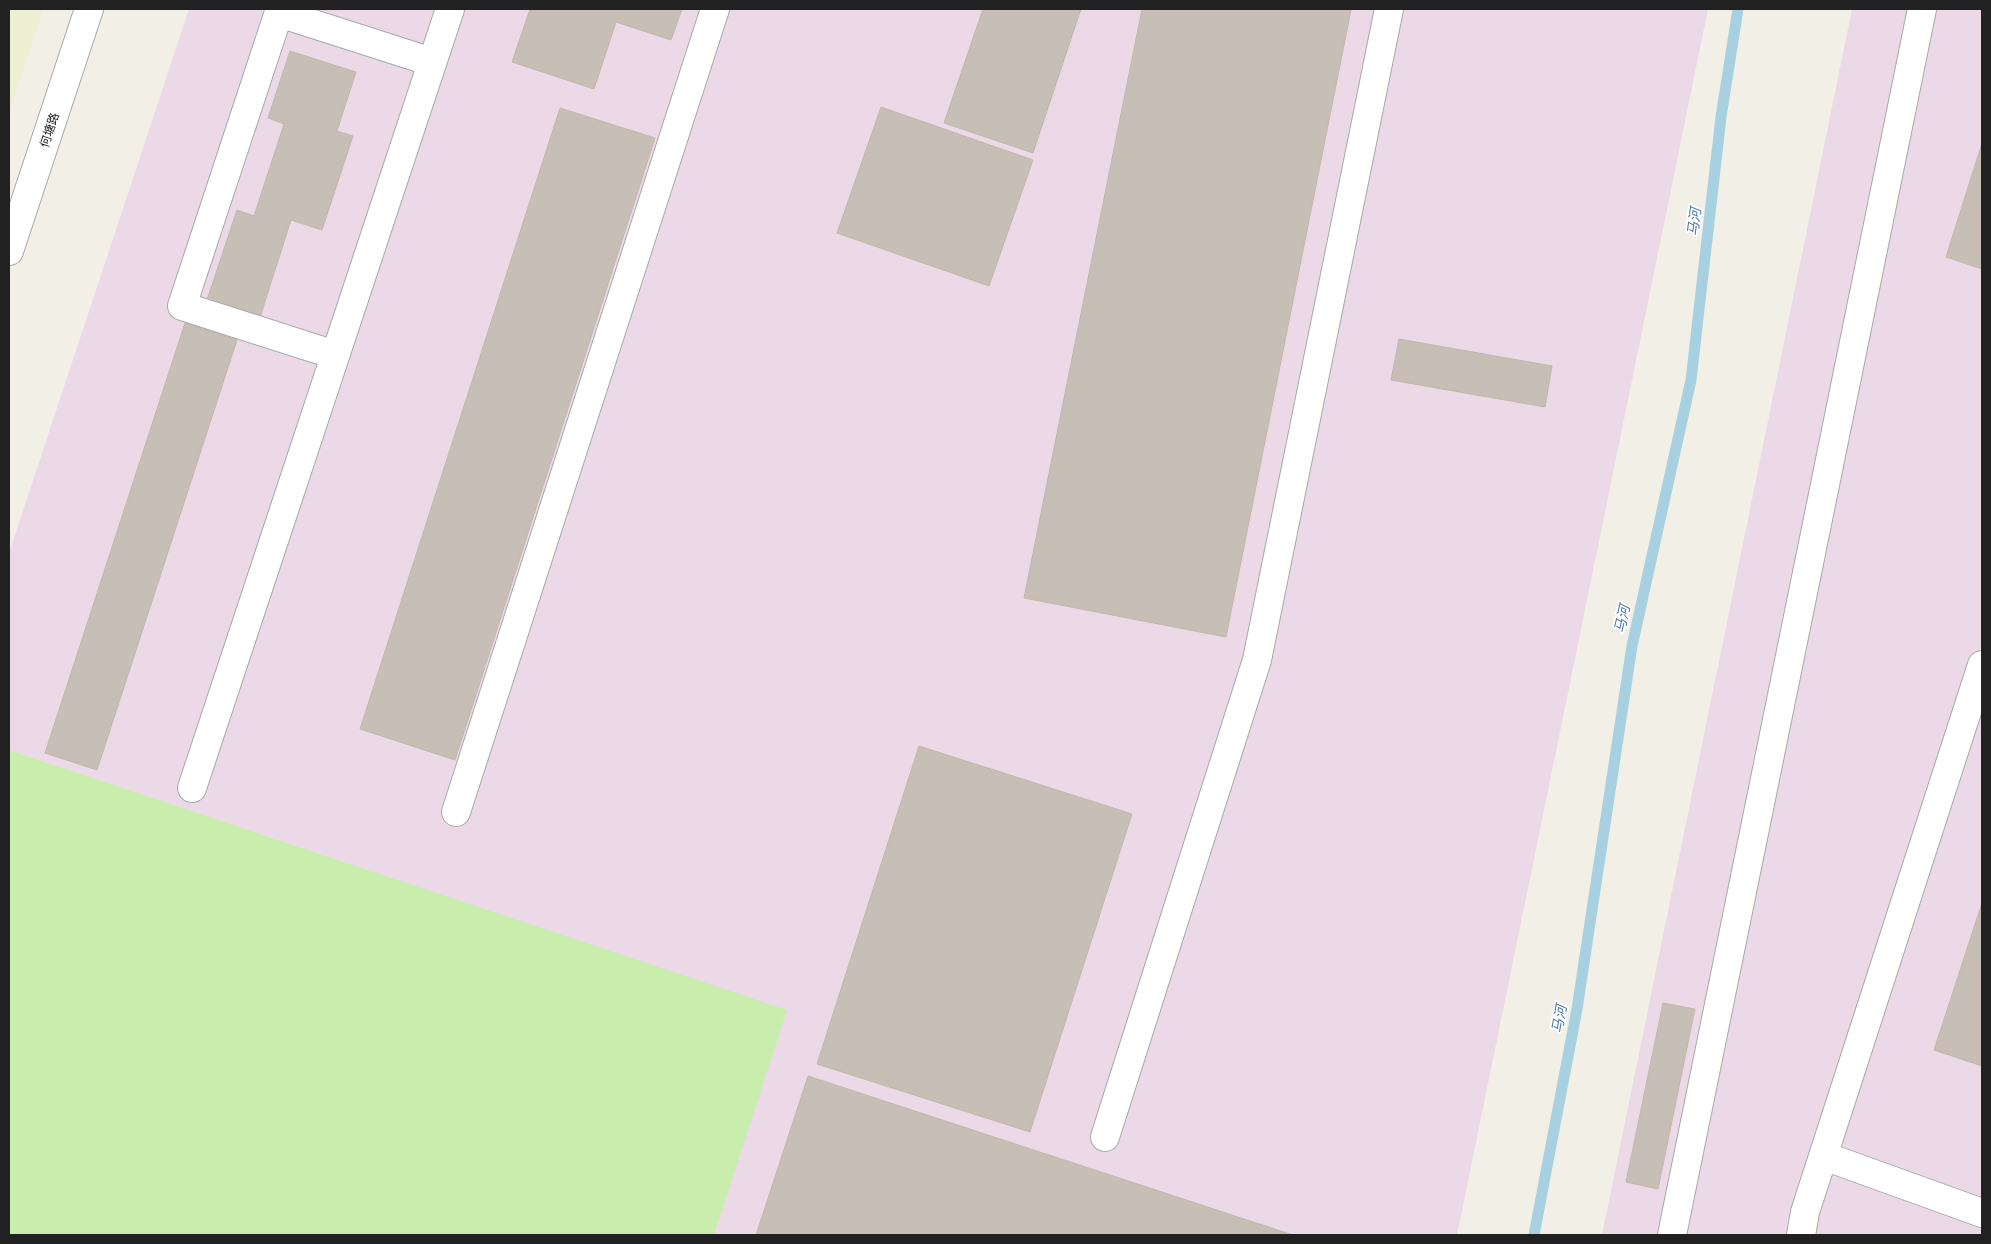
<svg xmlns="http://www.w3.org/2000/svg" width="1991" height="1244" font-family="Ubuntu,'Noto Sans SC',sans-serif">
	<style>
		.industrial { fill: #ebd9e7 }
		.farmland { fill: #edf0d3 }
		.grass { fill: #c9edac }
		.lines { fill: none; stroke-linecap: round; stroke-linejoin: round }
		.stream { stroke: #a7d1e0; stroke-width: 11 }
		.building { fill: #c7beb6; stroke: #c4b6a9 }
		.minor-casing { stroke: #a8a8a8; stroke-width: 30 }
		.minor { stroke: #fff; stroke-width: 28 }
		.labels { text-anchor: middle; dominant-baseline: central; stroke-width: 4; stroke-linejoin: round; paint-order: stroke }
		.street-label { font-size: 12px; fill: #212121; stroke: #fff }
		.water-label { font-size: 14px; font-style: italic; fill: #4676ad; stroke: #fff }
	</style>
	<rect width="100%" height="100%" fill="#f2efe7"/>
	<g class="industrial">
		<polygon points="189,9 1708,9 1457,1235 714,1235 786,1010 9,750 9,553"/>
		<polygon points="1852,9 1982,9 1982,1235 1602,1235"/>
	</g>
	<polygon class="farmland" points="9,9 43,9 9,114"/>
	<polygon class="grass" points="9,750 787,1010 714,1235 9,1235"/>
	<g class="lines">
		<polyline class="stream" points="1534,1235 1577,1009 1632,646 1691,380 1721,117 1738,9"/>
	</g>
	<g class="building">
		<polygon points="530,9 682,9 671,40 616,22 594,89 512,62"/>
		<polygon points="983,9 1081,9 1033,153 944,123"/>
		<polygon points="1142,9 1343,9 1351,10 1226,637 1024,598"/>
		<polygon points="290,51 356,72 337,131 353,136 322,230 291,220 260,317 207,300 237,210 254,216 284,124 268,118"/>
		<polygon points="881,107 1033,160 989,286 837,233"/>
		<polygon points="560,108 655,138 455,760 360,729"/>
		<polygon points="1982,143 1982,269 1946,257"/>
		<polygon points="185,323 237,340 97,770 45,753"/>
		<polygon points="1399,339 1552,366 1545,407 1391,380"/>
		<polygon points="919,746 1132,814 1030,1132 817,1064"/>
		<polygon points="1982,903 1982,1066 1934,1050"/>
		<polygon points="1663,1003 1695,1009 1658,1189 1626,1182"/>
		<polygon points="808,1076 1293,1235 756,1235"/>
	</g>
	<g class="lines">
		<g class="minor-casing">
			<g id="minor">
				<polyline points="280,9 182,306 335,355"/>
				<polyline points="279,13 432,62"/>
				<polyline points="9,251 89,9"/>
				<polyline points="192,788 450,9"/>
				<polyline points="456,812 715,9"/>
				<polyline points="1105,1137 1257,660 1389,9"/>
				<polyline points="1824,1156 1982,1213"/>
				<polyline points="1672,1235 1922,9"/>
				<polyline points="1801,1235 1805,1212 1982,665"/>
			</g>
		</g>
		<use href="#minor" class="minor"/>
	</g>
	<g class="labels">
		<g class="street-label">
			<text transform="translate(49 130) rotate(-72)">何塘路</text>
		</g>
		<g class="water-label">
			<text transform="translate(1694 222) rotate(-83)">马河</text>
			<text transform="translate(1622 619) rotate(-77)">马河</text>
			<text transform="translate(1559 1019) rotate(-80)">马河</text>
		</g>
	</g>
	<rect width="1991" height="1244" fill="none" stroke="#212121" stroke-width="20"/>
</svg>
